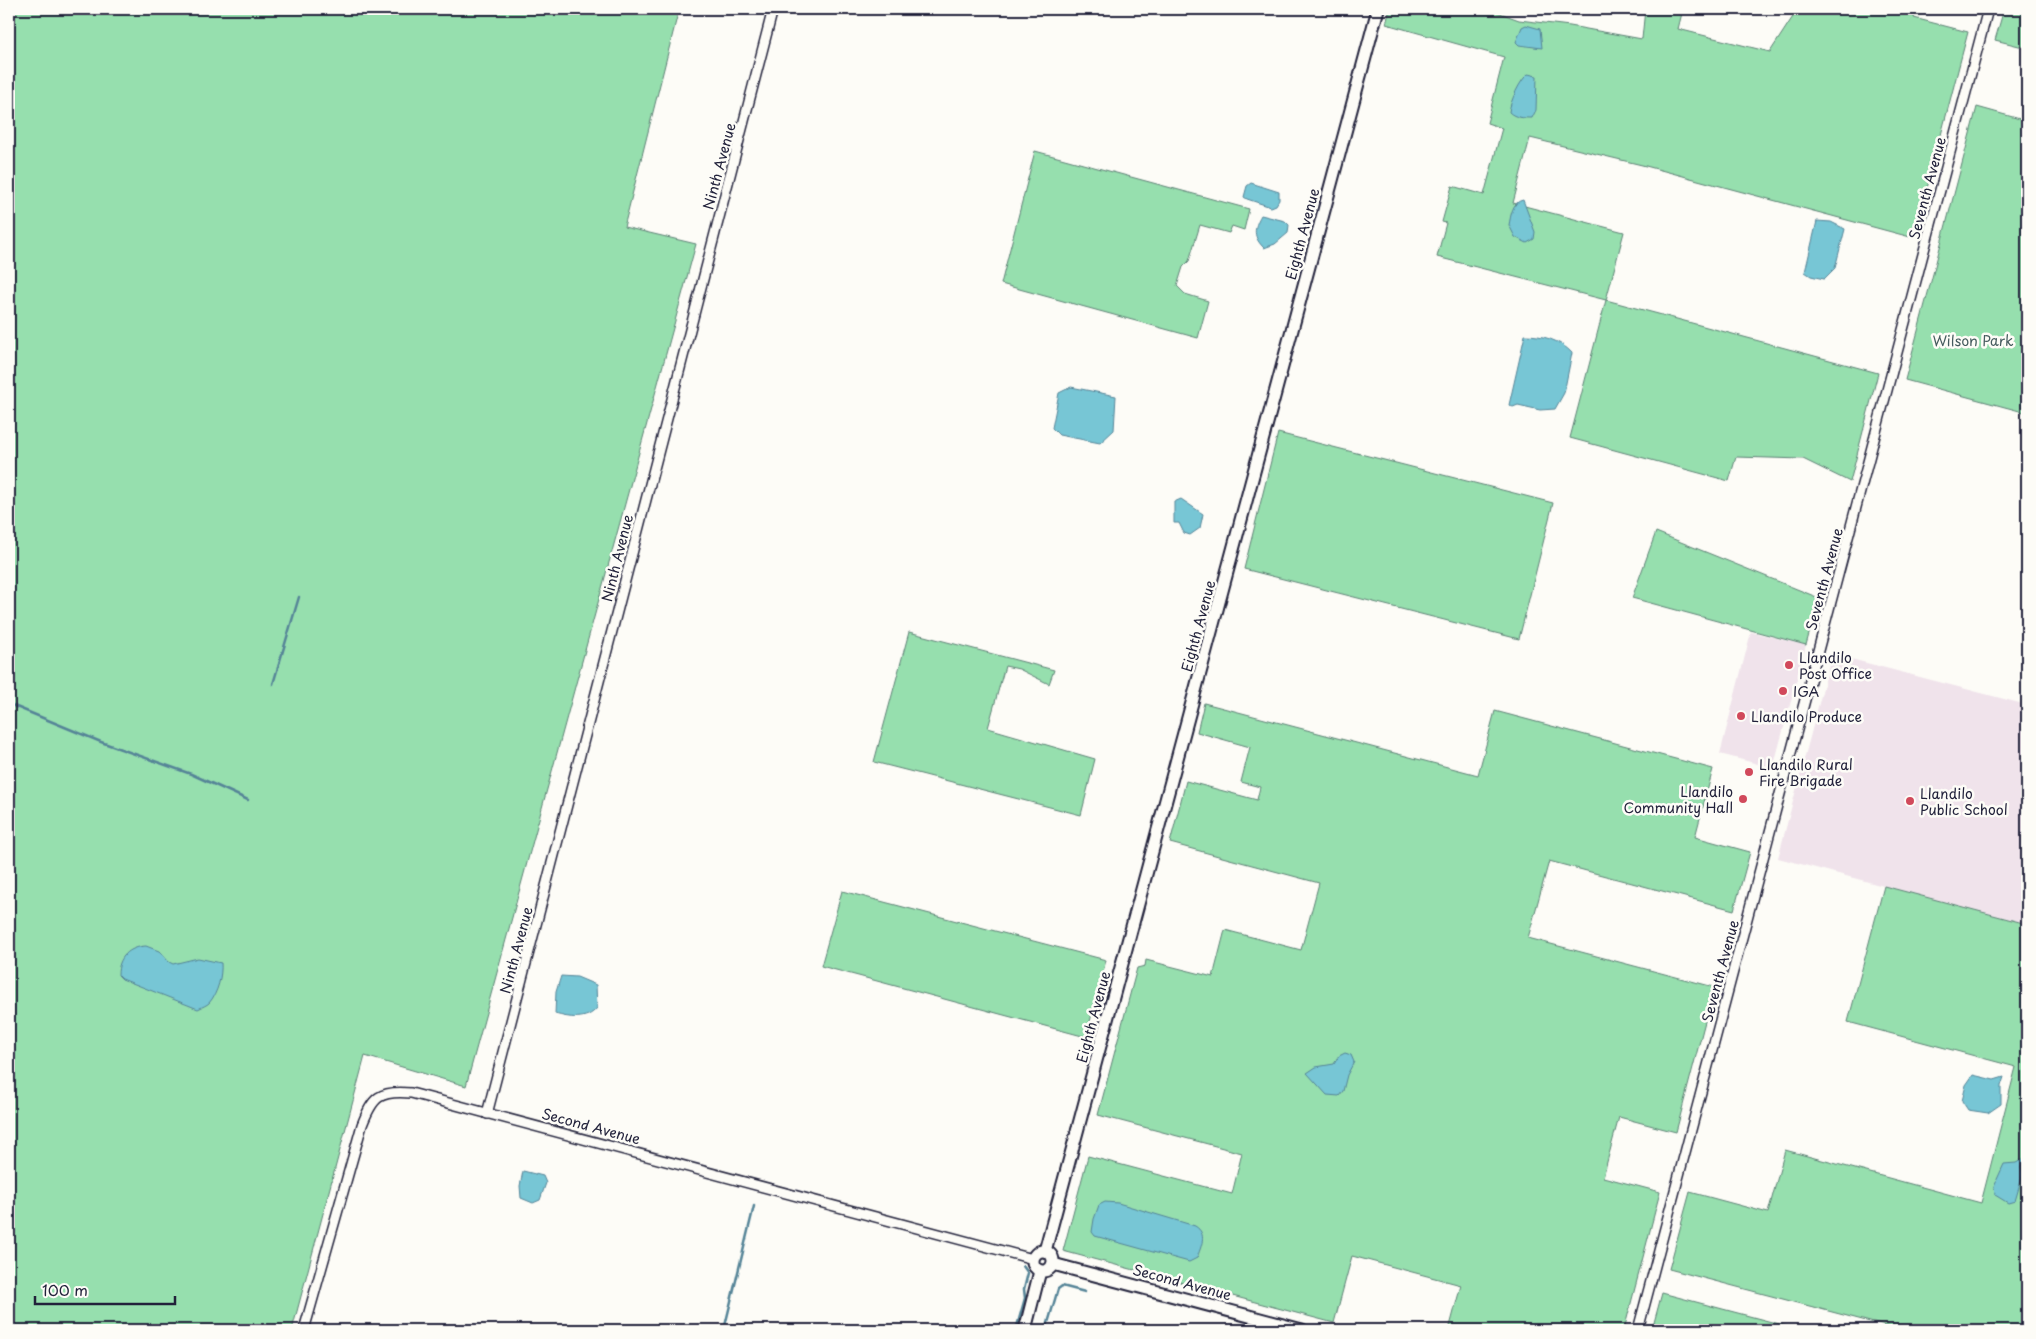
<svg xmlns="http://www.w3.org/2000/svg" width="2036" height="1339" font-family="'Playpen Sans',sans-serif">
	<style>
		.built { fill: #f0e3eb }
		.green { fill: #96dfae; stroke: #5c8074 }
		.water { fill: #77c6d5; stroke: #558497 }
		.lines { fill: none; stroke-linecap: round; stroke-linejoin: round }
		.stream { stroke: #558497; stroke-width: 2.5 }
		.street-casing { stroke: #22223b; stroke-width: 12 }
		.secondary-casing { stroke: #22223b; stroke-width: 15 }
		.street { stroke: #fdfcf7; stroke-width: 9 }
		.secondary { stroke: #fdfcf7; stroke-width: 11 }
		.poi-dot { fill: #d1495b; stroke: #fdfcf7; stroke-width: 2 }
		.labels { text-anchor: middle; dominant-baseline: central; stroke-width: 5; stroke-linejoin: round; paint-order: stroke }
		.street-label { font-size: 14px; fill: #22223b; stroke: #fdfcf7 }
		.park-label { font-size: 14px; fill: #455b5e; stroke: #fdfcf7 }
		.poi-label { font-size: 14px; fill: #22223b; stroke: #fdfcf7; text-anchor: start }
	</style>
	<rect width="100%" height="100%" fill="#fdfcf7"/>
	<filter id="ink" filterUnits="userSpaceOnUse"><feTurbulence type="fractalNoise" baseFrequency=".02" numOctaves="2"/><feDisplacementMap in="SourceGraphic" scale="10" xChannelSelector="R" yChannelSelector="G"/><feConvolveMatrix kernelMatrix="1 2 1 2 8 2 1 2 1" color-interpolation-filters="sRGB"/></filter>
	<g filter="url(#ink)">
		<g class="built">
			<polygon points="1751,632 1806,645 1773,768 1720,754"/>
			<polygon points="1832,654 2027,705 2027,924 1778,858"/>
		</g>
		<g class="green">
			<polygon points="9,9 679,9 624,227 696,244 466,1086 365,1056 292,1330 9,1330"/>
			<polygon points="1390,9 1489,9 1519,20 1570,26 1642,39 1645,9 1683,9 1678,29 1770,52 1798,9 1916,9 1914,18 1968,32 1914,238 1642,165 1530,138 1513,203 1624,232 1606,300 1878,373 1850,482 1803,459 1736,457 1729,481 1570,438 1606,300 1437,257 1446,223 1442,222 1452,186 1484,195 1502,128 1487,123 1504,57 1386,24"/>
			<polygon points="2004,9 2027,9 2027,48 1995,40"/>
			<polygon points="1977,107 2027,121 2027,413 1905,380"/>
			<polygon points="1035,151 1249,209 1244,230 1232,226 1229,233 1200,225 1189,261 1183,267 1177,286 1185,294 1208,301 1198,338 1001,284"/>
			<polygon points="1278,433 1553,503 1519,639 1244,569"/>
			<polygon points="1656,532 1819,598 1806,645 1632,598"/>
			<polygon points="909,632 1054,670 1049,684 1019,669 1005,666 988,728 1095,759 1081,815 874,762"/>
			<polygon points="1204,703 1478,775 1495,711 1713,769 1695,837 1750,852 1734,910 1549,861 1528,938 1714,987 1676,1132 1619,1117 1603,1177 1660,1192 1624,1330 1449,1330 1461,1285 1352,1256 1334,1323 1063,1251 1088,1156 1232,1194 1242,1153 1098,1115 1137,968 1145,966 1146,960 1213,977 1225,930 1301,950 1319,883 1170,843 1186,781 1257,800 1260,787 1241,782 1250,747 1197,732"/>
			<polygon points="1884,886 2027,924 2027,1330 1889,1330 1889,1327 1669,1269 1690,1192 1768,1213 1785,1150 1981,1203 2016,1067 1848,1022"/>
			<polygon points="842,891 1106,960 1086,1037 821,966"/>
			<polygon points="1662,1293 1787,1326 1786,1330 1652,1330"/>
		</g>
		<g class="water">
			<polygon points="1526,25 1540,29 1542,48 1519,45 1516,42 1522,27"/>
			<path d="M1528,74L1537,76L1536,110L1532,118C1524,118 1515,118 1509,112C1510,102 1520,80 1528,74Z"/>
			<polygon points="1251,183 1279,192 1279,200 1276,205 1271,207 1247,199 1244,197 1247,186"/>
			<path d="M1523,200L1535,232L1534,239L1527,243L1515,237L1509,225C1511,215 1512,202 1523,200Z"/>
			<path d="M1261,215L1285,221L1289,225L1288,233L1275,244L1264,248C1253,237 1253,229 1261,215Z"/>
			<polygon points="1817,221 1831,222 1845,229 1835,268 1824,279 1811,276 1805,272"/>
			<path d="M1525,335C1542,335 1560,340 1572,353L1564,393L1555,409L1540,410L1518,405L1513,407L1509,405Z"/>
			<polygon points="1071,387 1116,396 1114,430 1100,443 1059,435 1052,428 1059,393"/>
			<polygon points="1181,499 1203,514 1200,528 1190,535 1184,533 1179,523 1174,523 1174,502"/>
			<path d="M146,946L159,951L169,962L173,964L198,958L221,963C222,975 218,993 209,1003C207,1005 202,1007 198,1009L122,979L118,975C118,957 129,947 146,946Z"/>
			<path d="M561,976L577,977L596,985L597,1008C587,1021 569,1018 555,1014L556,992Z"/>
			<polygon points="1345,1053 1351,1055 1354,1062 1347,1075 1343,1091 1339,1096 1327,1095 1307,1073 1316,1067 1334,1064 1339,1056"/>
			<polygon points="1973,1075 1994,1080 2004,1077 2001,1086 2001,1104 1988,1113 1968,1110 1962,1101 1966,1085"/>
			<polygon points="2025,1158 2021,1167 2023,1174 2015,1201 2008,1203 1995,1195 1994,1186 2004,1164 2016,1163"/>
			<polygon points="523,1171 543,1176 546,1183 540,1200 533,1203 521,1198 520,1186"/>
			<path d="M1105,1202L1118,1203L1195,1226C1208,1234 1201,1246 1197,1258L1189,1262L1095,1236L1092,1232L1094,1219L1099,1205Z"/>
		</g>
		<g class="lines">
			<g class="stream">
				<polyline points="273,684 299,597"/>
				<polyline points="9,704 101,742 191,774 248,800"/>
				<polyline points="724,1330 754,1206"/>
				<polyline points="1016,1330 1025,1298 1024,1289 1028,1273 1023,1266"/>
				<polyline points="1046,1330 1058,1289 1062,1286 1085,1292"/>
			</g>
			<g class="street-casing">
				<g id="street">
					<polyline points="487,1114 773,9"/>
					<path d="M304,1330L362,1125C373,1097 379,1090 411,1093L1033,1259"/>
					<polyline points="1638,1330 1988,9"/>
				</g>
			</g>
			<g class="secondary-casing">
				<g id="secondary">
					<circle cx="1043" cy="1261" r="10"/>
					<polyline points="1045,1251 1378,9"/>
					<polyline points="1053,1264 1302,1330"/>
					<polyline points="1025,1330 1040,1271"/>
				</g>
			</g>
			<use href="#street" class="street"/>
			<use href="#secondary" class="secondary"/>
		</g>
	</g>
	<g class="poi-dot">
		<circle cx="1789" cy="665" r="5"/>
		<circle cx="1783" cy="691" r="5"/>
		<circle cx="1741" cy="716" r="5"/>
		<circle cx="1749" cy="772" r="5"/>
		<circle cx="1743" cy="799" r="5"/>
		<circle cx="1910" cy="801" r="5"/>
	</g>
	<g class="labels">
		<g class="street-label">
			<text transform="translate(719 166) rotate(-75)">Ninth Avenue</text>
			<text transform="translate(1927 188) rotate(-75)">Seventh Avenue</text>
			<text transform="translate(1302 234) rotate(-75)">Eighth Avenue</text>
			<text transform="translate(617 558) rotate(-76)">Ninth Avenue</text>
			<text transform="translate(1824 579) rotate(-75)">Seventh Avenue</text>
			<text transform="translate(1198 626) rotate(-75)">Eighth Avenue</text>
			<text transform="translate(516 950) rotate(-75)">Ninth Avenue</text>
			<text transform="translate(1720 971) rotate(-75)">Seventh Avenue</text>
			<text transform="translate(1093 1017) rotate(-75)">Eighth Avenue</text>
			<text transform="translate(591 1126) rotate(15)">Second Avenue</text>
			<text transform="translate(1182 1282) rotate(15)">Second Avenue</text>
		</g>
		<g class="park-label">
			<text x="1973" y="340">Wilson Park</text>
		</g>
		<g class="poi-label">
			<text x="1799" y="657">Llandilo<tspan x="1799" dy="16">Post Office</tspan></text>
			<text x="1793" y="691">IGA</text>
			<text x="1751" y="716">Llandilo Produce</text>
			<text x="1759" y="764">Llandilo Rural<tspan x="1759" dy="16">Fire Brigade</tspan></text>
			<text x="1733" y="791" text-anchor="end">Llandilo<tspan x="1733" dy="16">Community Hall</tspan></text>
			<text x="1920" y="793">Llandilo<tspan x="1920" dy="16">Public School</tspan></text>
		</g>
	</g>
	<rect width="2036" height="1339" fill="none" stroke="#fdfcf7" stroke-width="30"/>
	<rect x="15" y="15" width="2006" height="1309" fill="none" stroke="#22223b" stroke-width="2" filter="url(#ink)"/>
	<path d="M35 1296v8h140v-8" fill="none" stroke="#22223b" stroke-width="2.5"/>
	<text x="42" y="1296" font-size="15" fill="#22223b" stroke="#fdfcf7" stroke-width="4" paint-order="stroke">100 m</text>
</svg>
